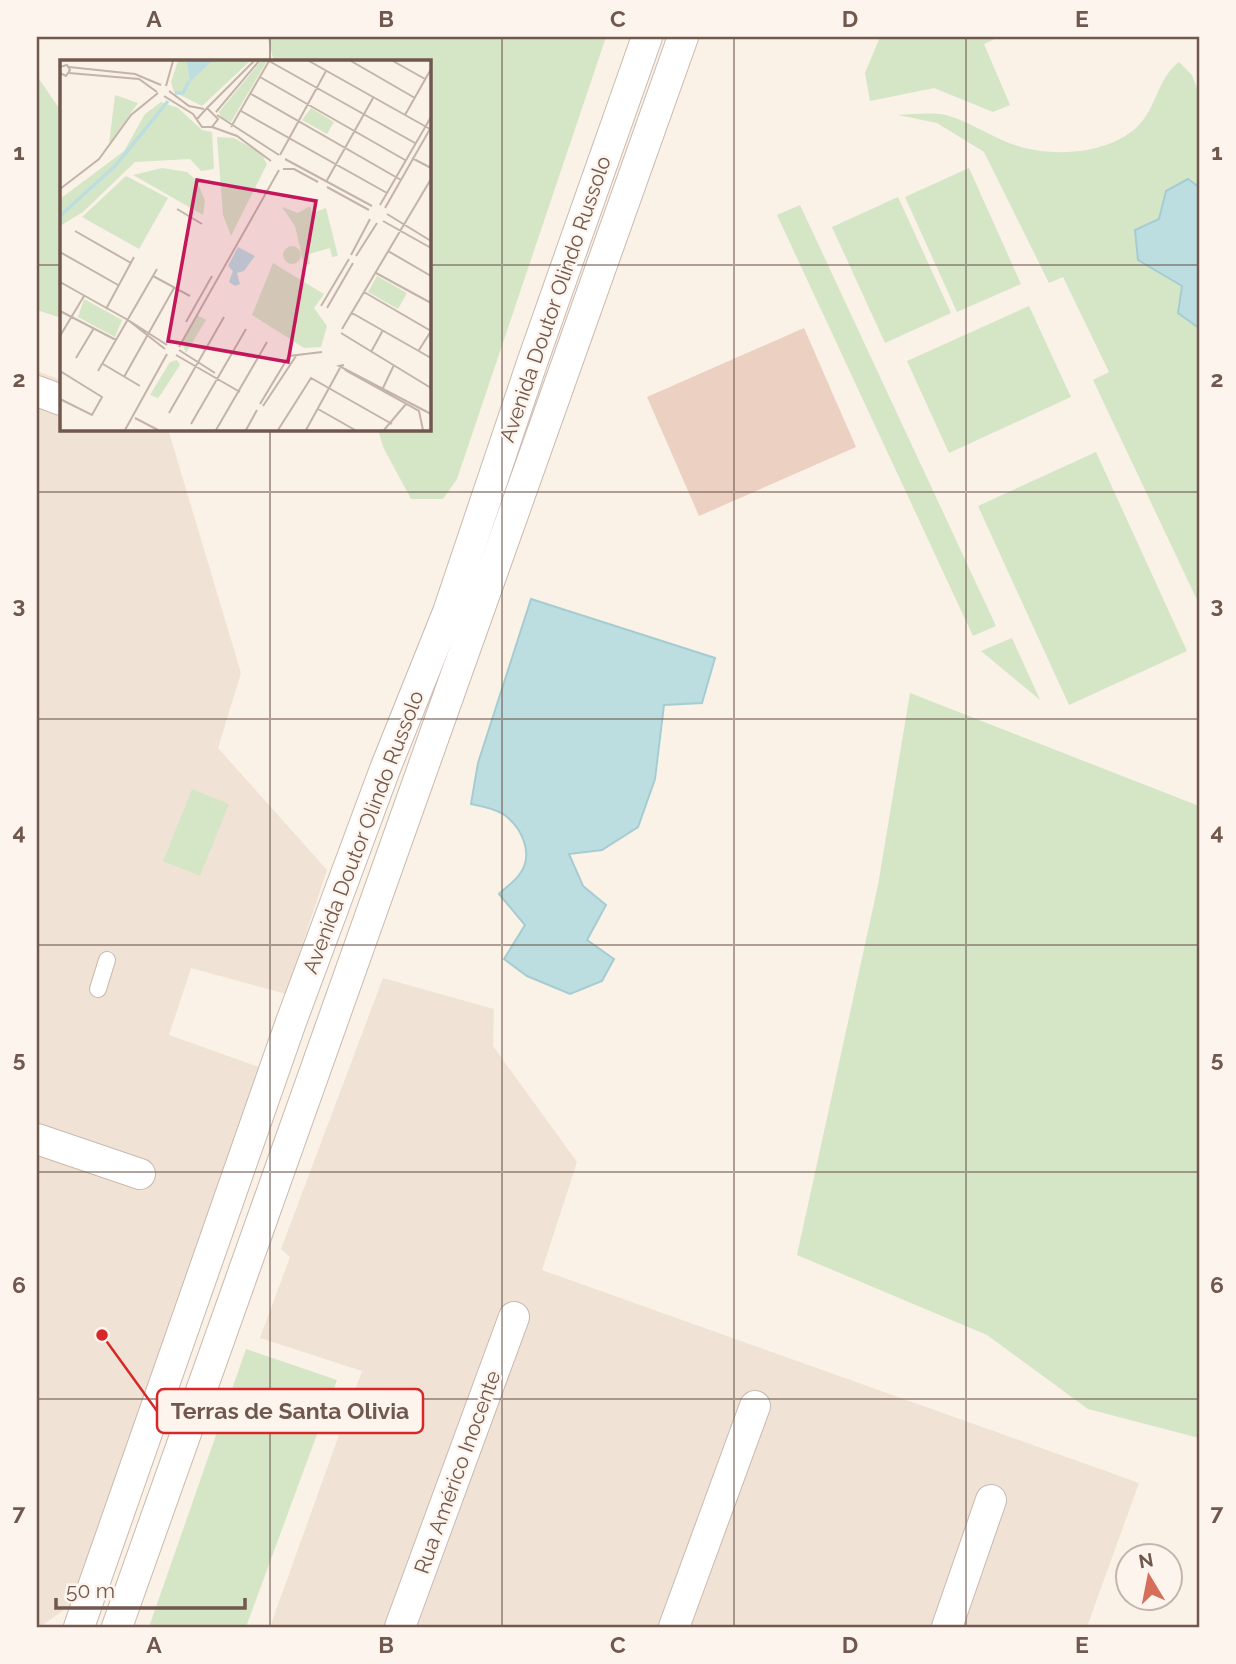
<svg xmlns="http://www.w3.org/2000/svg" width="1236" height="1664" font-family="Raleway,sans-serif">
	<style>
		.residential { fill: #f0e3d6 }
		.green { fill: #d5e6c7 }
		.water { fill: #bddee1; stroke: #a5cdd1; stroke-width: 2 }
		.building { fill: #ecd0c2 }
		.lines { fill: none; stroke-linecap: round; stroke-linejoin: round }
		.service-casing { stroke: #cab9ae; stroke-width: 18 }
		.minor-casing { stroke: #cab9ae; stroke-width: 32 }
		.service { stroke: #fff; stroke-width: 16 }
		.minor { stroke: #fff; stroke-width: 30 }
		.grid { fill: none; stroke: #70584e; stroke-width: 2; stroke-opacity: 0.55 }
		.labels { text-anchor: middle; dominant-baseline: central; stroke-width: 5; stroke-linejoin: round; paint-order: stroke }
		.street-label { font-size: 21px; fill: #70584e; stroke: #fdf5ed }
		.inset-river { fill: none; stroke: #bddee1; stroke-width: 3.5 }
		.inset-road { fill: none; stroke: #c3b4aa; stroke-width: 2 }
		.view { fill: #c2185b; fill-opacity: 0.15; stroke: #c2185b; stroke-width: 3.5 }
		.inset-edge { fill: none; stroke: #70584e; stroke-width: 3.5 }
		.leader { fill: none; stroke: #d62828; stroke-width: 2.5 }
		.callout-dot { fill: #d62828; stroke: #fdf5ed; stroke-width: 2.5 }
		.callout { fill: #fdf5ed; stroke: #d62828; stroke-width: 2.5 }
		.callout-label { font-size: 23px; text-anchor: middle; font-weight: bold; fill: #70584e }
		.neatline { fill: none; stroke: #70584e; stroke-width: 2.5 }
		.grid-label { font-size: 23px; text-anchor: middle; font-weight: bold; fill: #70584e }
	</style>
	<rect width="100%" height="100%" fill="#faf1e7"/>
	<g class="residential">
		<polygon points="37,371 61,380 61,429 168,429 241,673 218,748 327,870 286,994 191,968 169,1035 259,1067 75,1602 40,1627 37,1627"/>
		<polygon points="383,978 494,1009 493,1046 577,1162 542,1270 1139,1483 1087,1627 270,1627 362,1371 260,1338 290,1257 281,1249"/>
	</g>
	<g class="green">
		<polygon points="267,37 606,37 457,479 443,499 411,499 383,447 378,429 429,429 429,61 274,61"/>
		<polygon points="880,37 999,37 984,44 1010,105 993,112 934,88 870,101 865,73"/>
		<path d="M1179,62L1192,75L1199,94V604L1093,380L1109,372L1063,277L1049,283L984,152L937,123L898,115C913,114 931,112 946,115C967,121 984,132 1004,141C1043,158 1103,157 1136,128C1157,109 1157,78 1179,62Z"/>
		<polygon points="37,76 61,111 61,318 37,310"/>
		<polygon points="969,168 1021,284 957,312 905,197"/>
		<polygon points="898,197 951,313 885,343 832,227"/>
		<polygon points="800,205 996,626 973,636 777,215"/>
		<polygon points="1029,306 1071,397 949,453 907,361"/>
		<polygon points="1096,452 1187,651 1069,705 978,506"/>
		<polygon points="1012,638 1040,700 981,651"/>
		<polygon points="910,693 1199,806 1199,1438 1088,1409 987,1335 797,1255 878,885"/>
		<polygon points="192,789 229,804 200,876 163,861"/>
		<polygon points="246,1349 337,1380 246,1627 149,1627"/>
	</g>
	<g class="water">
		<polygon points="1188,179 1199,187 1199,328 1178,313 1182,286 1138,260 1135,230 1159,219 1166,191"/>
		<path d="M531,599L715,658L702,703L664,705L655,779L638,827L602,850L569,854L583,886L606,905L587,940L614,959L602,981L570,994L527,976L504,959L525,925L499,894C505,888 514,882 519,875C535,855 522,827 503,814C494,808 481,806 471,804L478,763Z"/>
	</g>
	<polygon class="building" points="804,328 856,447 699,516 647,397"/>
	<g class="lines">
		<g class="service-casing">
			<polyline id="service" points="98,989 107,960"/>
		</g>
		<g class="minor-casing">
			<g id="minor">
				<polyline points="37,391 61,400"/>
				<polyline points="37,1139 140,1174"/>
				<polyline points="79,1627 291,1022 385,769 448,612 533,360 647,37"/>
				<polyline points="117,1627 683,37"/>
				<polyline points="400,1627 514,1317"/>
				<polyline points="674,1627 755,1406"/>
				<polyline points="947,1627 991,1500"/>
			</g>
		</g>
		<use href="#service" class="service"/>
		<use href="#minor" class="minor"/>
	</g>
	<path class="grid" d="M270,37V61M502,37V1627M734,37V1627M966,37V1627M37,265H61M429,265H1199M270,429V1627M37,492H1199M37,719H1199M37,945H1199M37,1172H1199M37,1399H1199"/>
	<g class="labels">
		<g class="street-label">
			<text transform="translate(555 299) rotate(-71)">Avenida Doutor Olindo Russolo</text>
			<text transform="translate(363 832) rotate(-69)">Avenida Doutor Olindo Russolo</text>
			<text transform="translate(457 1472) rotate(-70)">Rua Américo Inocente</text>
		</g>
	</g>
	<g transform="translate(60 60)">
		<rect width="371" height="371" fill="#faf1e7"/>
		<path d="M118,1H190L142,46L114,32L111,22ZM201,1H207L171,62L161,57L159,52ZM55,35L78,43L49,84ZM101,42L118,48L142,70L152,72L154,109L141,111L130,99L75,102L23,152L0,166V139L64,91L85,54ZM251,48L274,62L267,74L242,60ZM157,77L174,78L201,93L207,104L171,176L163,155ZM102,108L127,112L137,121L145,141L143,155L73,115ZM66,116L108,138L79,189L22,157ZM250,146L252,153L266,148L278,196L272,197L270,188L249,194L250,204L244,205L235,166L222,147L238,153ZM223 195a9 9 0 1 1 18 0a9 9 0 1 1-18 0ZM213,203L264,234L254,248L267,266L261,287L244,288L192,255ZM317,216L347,233L338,249L308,232ZM24,239L62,260L55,277L18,257ZM137,255L146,260L126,293L122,283ZM117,300L120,305L101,334L98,338L90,335L110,302Z" fill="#d5e6c7"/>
		<path d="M127,1H152L130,22ZM178,187L195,196L184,211L177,213L180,224L175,226L169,222L173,211L168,206Z" fill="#bddee1"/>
		<path class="inset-river" d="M115,33H123L129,21M0,156L56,105L108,41"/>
		<path class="inset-road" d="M249,1L370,69M291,1L355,38M333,1L365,19M0,7L7,5L10,10L6,16L0,13M9,7L75,14L101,25M9,13L79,19L97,32M200,17L345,100M106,26L113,1M109,31L129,46L144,49M191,34L341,120M104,36L133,54L142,67H152L158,59L147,48L137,59M147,48L194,1M181,51L327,133M156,52L199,1M157,55L219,95M345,55L371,9M152,67L177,76L211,101M171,67L209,1L355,83M220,95L266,11M352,98L371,108M225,99L312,146M223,109H234L258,122M266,122L313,38M267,127L309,150M0,129L39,99L71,55L98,33M320,145L371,57M325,148L370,69M117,149L142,164M327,154L371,181M323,161L371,188M15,171L71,203M328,191L371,216M0,192L58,225M291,195L310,159M296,196L317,163M316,213L371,243M93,216L130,236M0,222L68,260M304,232L371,271L359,290M261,246L289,199M267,248L293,203M46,249L74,197M0,251L56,280M292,253L371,298M126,262L152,216M282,269L371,119M281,273L371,328M0,276L24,236M119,287L219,110M105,289L68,260L107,285M119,290L155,313M311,292L323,270M116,295L180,332M16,298L34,268M43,304L80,326M284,305L279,306L371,354M285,310L359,351L363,370M0,311L42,337L32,355L0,339M38,311L97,209M64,317L114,228M322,330L334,305M200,344L229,296L262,292M203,346L236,296M258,349L295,370M109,353L164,257M75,358L98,370M131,364L186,269M65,370L107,294M156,370L207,282M186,370L197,350M218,370L251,318L332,364M246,370L280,308M324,370L346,344"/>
		<path class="view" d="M137,120L256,141L228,302L108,281Z"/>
		<rect width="371" height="371" class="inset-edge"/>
	</g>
	<path class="leader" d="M102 1335L157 1411"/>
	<circle class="callout-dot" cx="102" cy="1335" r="7"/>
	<rect class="callout" x="157" y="1389" width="266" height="44" rx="7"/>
	<g class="callout-label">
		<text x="290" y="1419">Terras de Santa Olivia</text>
	</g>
	<rect width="1236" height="1664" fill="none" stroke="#fdf5ed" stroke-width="77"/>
	<g transform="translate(1149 1577) rotate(350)"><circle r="33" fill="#fdf5ed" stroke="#c5b6ad" stroke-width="2"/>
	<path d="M0-5L12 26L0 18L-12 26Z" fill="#d56e5a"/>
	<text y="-10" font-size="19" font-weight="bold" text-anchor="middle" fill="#70584e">N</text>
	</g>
	<path d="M56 1598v10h189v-10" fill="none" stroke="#70584e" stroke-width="3.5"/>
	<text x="66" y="1598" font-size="21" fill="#70584e" stroke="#fdf5ed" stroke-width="5" paint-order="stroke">50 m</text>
	<rect x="38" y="38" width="1160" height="1588" class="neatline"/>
	<g class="grid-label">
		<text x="154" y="27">A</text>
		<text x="386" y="27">B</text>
		<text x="618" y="27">C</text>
		<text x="850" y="27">D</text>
		<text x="1082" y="27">E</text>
		<text x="19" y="160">1</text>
		<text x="1217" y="160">1</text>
		<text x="19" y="387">2</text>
		<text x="1217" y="387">2</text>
		<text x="19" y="613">3</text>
		<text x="1217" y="613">3</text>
		<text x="19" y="840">4</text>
		<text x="1217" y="840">4</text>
		<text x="19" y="1067">5</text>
		<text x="1217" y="1067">5</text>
		<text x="19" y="1293">6</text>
		<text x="1217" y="1293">6</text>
		<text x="19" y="1520">7</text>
		<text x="1217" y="1520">7</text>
		<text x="154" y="1653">A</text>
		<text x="386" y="1653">B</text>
		<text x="618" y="1653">C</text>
		<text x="850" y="1653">D</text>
		<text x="1082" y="1653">E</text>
	</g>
</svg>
